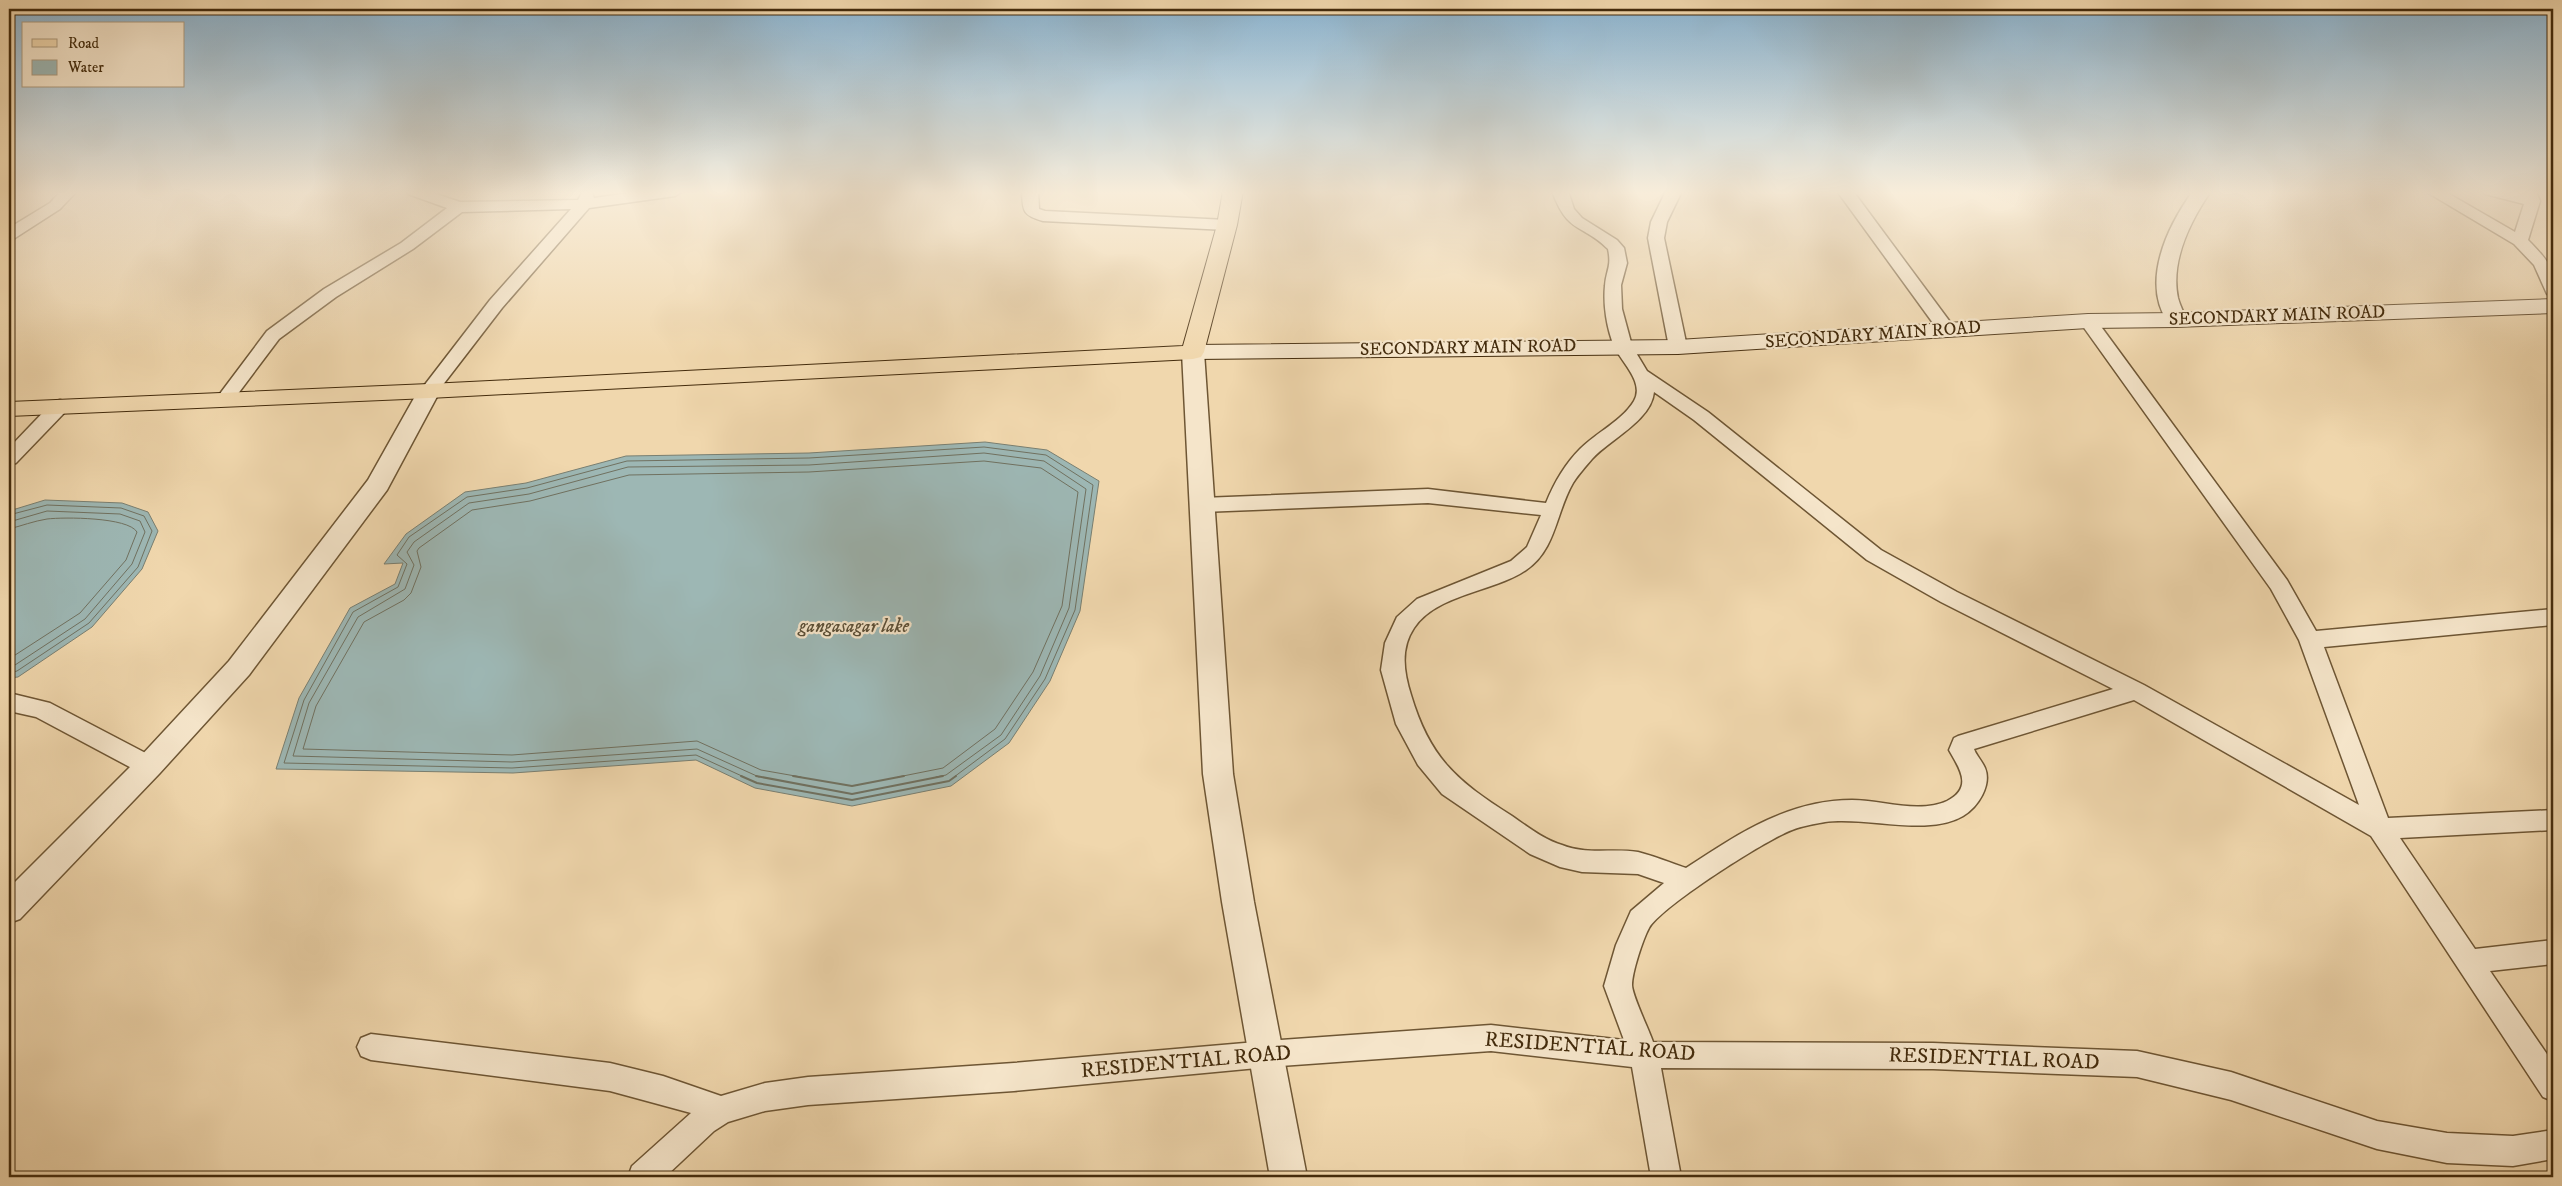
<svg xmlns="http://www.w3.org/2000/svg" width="2562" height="1186" font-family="'IM FELL DW Pica',serif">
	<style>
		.water { fill: #9db7b4; stroke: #797f71 }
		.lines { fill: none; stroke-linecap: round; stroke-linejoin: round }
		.shore-far1 { stroke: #707160; stroke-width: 1 }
		.shore { stroke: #707160; stroke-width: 2 }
		.minor-casing { stroke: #6e5634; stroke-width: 3 }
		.tertiary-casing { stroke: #6e5634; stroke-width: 3 }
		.secondary-casing { stroke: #432b0c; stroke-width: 2 }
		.primary-casing { stroke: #432b0c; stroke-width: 2 }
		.minor { fill: #f5e5ca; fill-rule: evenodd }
		.tertiary { fill: #f5e5ca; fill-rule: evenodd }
		.secondary { fill: #f5e5ca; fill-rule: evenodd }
		.primary { fill: #f0d7ad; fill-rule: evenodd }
		.labels { text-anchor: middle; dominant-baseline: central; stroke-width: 4.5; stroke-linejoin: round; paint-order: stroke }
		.street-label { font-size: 18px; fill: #432b0c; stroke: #f5e5ca }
		.water-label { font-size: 19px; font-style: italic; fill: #5a4e36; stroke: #f5e5ca }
		.near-street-label { font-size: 21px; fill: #432b0c; stroke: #f5e5ca }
	</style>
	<rect width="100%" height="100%" fill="#f0d7ad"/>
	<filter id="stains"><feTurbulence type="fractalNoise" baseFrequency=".004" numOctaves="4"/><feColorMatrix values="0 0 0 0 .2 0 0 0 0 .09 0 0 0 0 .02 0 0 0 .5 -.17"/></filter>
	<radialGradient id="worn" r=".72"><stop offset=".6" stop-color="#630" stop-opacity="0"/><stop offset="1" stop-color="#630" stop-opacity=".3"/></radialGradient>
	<g class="water">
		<polygon points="985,442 1047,450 1099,481 1080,611 1050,681 1009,743 951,786 852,806 755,788 696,760 513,773 276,769 299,698 350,608 395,584 403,563 384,564 406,534 465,492 526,483 626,456 809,453"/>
		<polygon points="45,500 122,503 148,512 158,531 142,569 92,627 18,677 9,678 9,511"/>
	</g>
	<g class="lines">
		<g class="shore-far1">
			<polyline points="9,515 47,505 121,508 144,516 152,531 138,567 89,623 17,671 9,673"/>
			<polyline points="9,522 47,511 120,514 140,521 145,532 132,564 85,619 15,665 9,666"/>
			<path d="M9,529C21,526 34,521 47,519C64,517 128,517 137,532L126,560L80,613L9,659"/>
			<polyline points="744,777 696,755 512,768 284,763 304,700 353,612 398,587 407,564 397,555 409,537 467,497 527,488 627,461 809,458 984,447 1046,455 1093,485 1075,610 1045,679 1005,739 954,777"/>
			<polyline points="759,777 697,749 512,762 293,756 309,703 358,617 405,589 414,565 407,552 414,542 469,503 529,494 628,467 809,465 984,453 1044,461 1086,489 1069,608 1040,676 1001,735 946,775 936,777"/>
			<polyline points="801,777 761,770 697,741 512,755 303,749 316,706 364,622 404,600 411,593 421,567 417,551 419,548 472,510 530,501 629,475 809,472 984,461 1041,468 1078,492 1062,606 1033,672 995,729 943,768 898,777"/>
		</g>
		<g class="shore">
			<polyline points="741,776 757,783 852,800 949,781 956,776"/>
			<polyline points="756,776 852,794 943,776"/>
			<polyline points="793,776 852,786 904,776"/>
		</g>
		<g class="minor-casing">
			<g id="minor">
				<polygon points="61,191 77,191 60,209 15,238 9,240 9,228 50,203"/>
				<polygon points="405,191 427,191 460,202 578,200 582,193 592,193 594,198 643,191 683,191 675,196 589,208 502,308 435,395 423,395 420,391 490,300 571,209 462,212 413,249 336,297 279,339 231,403 219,403 216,399 267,331 324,289 401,243 447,208 408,194"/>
				<path d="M1022,191H1038L1039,209L1045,211L1227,220L1235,225L1227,230L1043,221C1022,215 1023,211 1022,191Z"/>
				<path d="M1552,191H1568L1574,209L1582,218L1617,240L1624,248L1627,263L1621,285L1622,309L1632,346L1647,371L1708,412L1881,550L1957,592L2144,685L2359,805L2299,640L2271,589L2082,325L2079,321L2082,317H2094L2287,580L2316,631L2553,609V625L2324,647L2388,818L2553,810V830L2400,838L2475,949L2553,940V964L2490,971L2553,1063V1101L2543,1097L2371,836L2134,700L1974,749C1976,755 1982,761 1985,768C1992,785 1978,807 1963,816C1928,837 1866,816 1825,822C1815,824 1802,826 1792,830C1767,839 1662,906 1649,928C1643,939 1632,972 1632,985C1632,995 1649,1030 1653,1042L1933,1043L2137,1051L2231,1072L2377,1121L2447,1133L2513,1136L2553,1130V1159L2513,1166L2447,1163L2377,1149L2231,1100L2137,1077L1933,1069L1661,1068L1681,1177H1651L1632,1067L1491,1051L1268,1067L1014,1091L808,1105L765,1111L728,1122L714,1131L665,1177H628L632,1166L691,1113L610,1091L371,1060L361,1056L357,1047L361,1038L371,1034L610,1063L663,1076L721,1096L765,1083L808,1077L1014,1063L1268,1041L1491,1025L1624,1040L1604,986L1616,945L1631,911L1664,883L1638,874L1582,872L1560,867L1530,854L1442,794L1418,765L1396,724L1381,670L1385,643L1397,617L1417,599L1511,561L1527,547L1541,515L1428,503L1202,512L1195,510L1192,505L1195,500L1202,498L1428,489L1546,503C1554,483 1565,464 1580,449C1597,432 1622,421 1634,401C1645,382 1621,362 1614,346C1607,329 1603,305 1605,286C1606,270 1612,267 1608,249C1582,223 1568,235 1552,191ZM1654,392L1694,420L1867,560L1941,602L2113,689L1958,736L1954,738L1949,750C1959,768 1974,787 1947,801C1919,814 1882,800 1852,800C1788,800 1738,834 1686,868C1671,863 1654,856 1638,852C1613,848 1586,855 1562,845C1543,839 1528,827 1512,816C1457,781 1430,759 1411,695C1404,673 1400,649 1414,628C1436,594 1494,592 1526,570C1556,550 1556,512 1573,483C1578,475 1586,466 1592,459C1610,439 1651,421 1654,392Z"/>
				<polygon points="1666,191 1682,191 1667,222 1664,238 1687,347 1684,351 1672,351 1669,347 1648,238 1651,222"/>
				<polygon points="1837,191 1853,191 1953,326 1956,330 1953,334 1941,334"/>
				<path d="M2425,191H2444L2515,232L2524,204L2485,194L2482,191H2509L2522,194L2520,191H2536L2540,201L2528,240C2549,262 2553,264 2553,295L2547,294L2534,265L2514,244Z"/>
				<polygon points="60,400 67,402 69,406 67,410 16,463 9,465 9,448 53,402"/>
				<polygon points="9,693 50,703 157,759 161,766 157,773 149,775 141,773 36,717 9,711"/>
			</g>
		</g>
		<g class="tertiary-casing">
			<g id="tertiary">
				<path d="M2193,191H2211C2191,220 2170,261 2178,298C2180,306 2184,313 2187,320L2183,324L2176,326L2169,324C2140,283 2167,227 2193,191Z"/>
				<polygon points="1193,345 1201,347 1204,352 1233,774 1254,902 1307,1177 1270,1177 1222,902 1203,774 1182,352 1185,347"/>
				<polygon points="429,384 437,386 440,391 387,490 249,675 159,774 20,919 9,923 9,888 139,758 229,661 368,480 418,391 421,386"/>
			</g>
		</g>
		<g class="secondary-casing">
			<polygon id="secondary" points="2553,299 2553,313 2176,327 2088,328 1678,354 1193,359 1185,357 1182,352 1185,347 1193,345 1678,340 2088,314 2176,313"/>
		</g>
		<g class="primary-casing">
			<polygon id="primary" points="1223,191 1243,191 1237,225 1204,352 1201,357 1193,359 429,398 9,416 9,402 429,384 1183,346 1217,225"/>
		</g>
		<use href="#minor" class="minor"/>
		<use href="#tertiary" class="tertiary"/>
		<use href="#secondary" class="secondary"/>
		<use href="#primary" class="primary"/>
	</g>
	<linearGradient id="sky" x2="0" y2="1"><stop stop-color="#8ab5d3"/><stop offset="0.54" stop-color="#f8edda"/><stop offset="1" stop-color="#f8edda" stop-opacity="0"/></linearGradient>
	<rect width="2562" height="357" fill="url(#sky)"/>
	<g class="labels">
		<g class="street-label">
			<text transform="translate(2277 316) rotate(-2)">SECONDARY MAIN ROAD</text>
			<text transform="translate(1873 335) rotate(-4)">SECONDARY MAIN ROAD</text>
			<text transform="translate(1468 348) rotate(-1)">SECONDARY MAIN ROAD</text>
		</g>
		<g class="water-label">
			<text x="854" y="626">gangasagar lake</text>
		</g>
		<g class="near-street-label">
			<text transform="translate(1590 1047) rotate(4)">RESIDENTIAL ROAD</text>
			<text transform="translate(1994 1059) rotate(2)">RESIDENTIAL ROAD</text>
			<text transform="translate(1186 1062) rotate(-5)">RESIDENTIAL ROAD</text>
		</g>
	</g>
	<rect width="2562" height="1186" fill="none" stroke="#f0d7ad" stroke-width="30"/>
	<rect x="10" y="10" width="2542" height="1166" fill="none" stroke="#432b0c" stroke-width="2.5"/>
	<rect x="15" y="15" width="2532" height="1156" fill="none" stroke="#432b0c"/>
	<rect x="22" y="22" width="162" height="65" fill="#f5e5ca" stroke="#ae9b7e"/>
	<rect x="32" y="39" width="25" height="8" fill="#f0d7ad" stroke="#ae9b7e"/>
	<text x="68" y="48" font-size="15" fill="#432b0c">Road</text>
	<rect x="32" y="60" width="25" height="15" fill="#9db7b4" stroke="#ae9b7e"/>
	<text x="68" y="72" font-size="15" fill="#432b0c">Water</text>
	<rect width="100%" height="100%" filter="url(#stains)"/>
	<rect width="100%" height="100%" fill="url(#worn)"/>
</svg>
